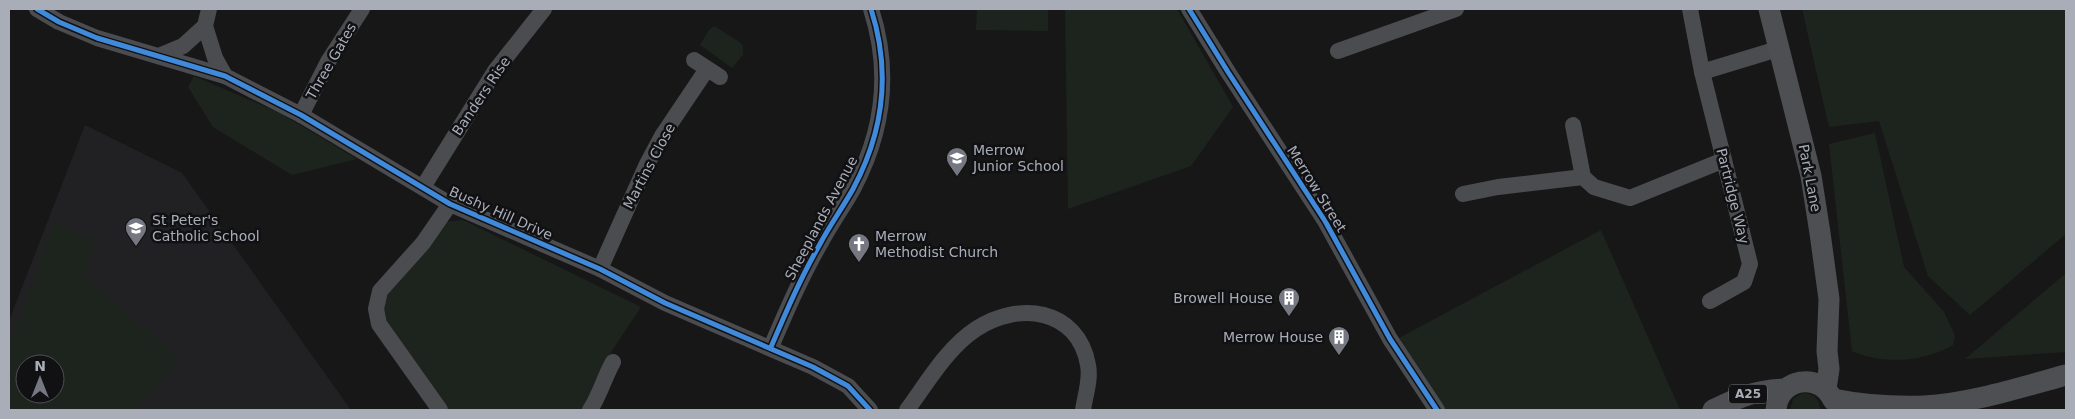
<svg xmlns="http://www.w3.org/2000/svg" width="2075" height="419" font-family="'DejaVu Sans',sans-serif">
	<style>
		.built { fill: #212123; fill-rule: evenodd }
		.green { fill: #1d241e; fill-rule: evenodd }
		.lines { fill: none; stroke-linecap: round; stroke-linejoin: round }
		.minor { stroke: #4b4c50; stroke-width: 16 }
		.major { stroke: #4d4f52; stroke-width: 21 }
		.cycleway-casing { stroke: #111113; stroke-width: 8 }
		.cycleway { stroke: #408adc; stroke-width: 5 }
		.labels { text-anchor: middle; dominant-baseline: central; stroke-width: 5; stroke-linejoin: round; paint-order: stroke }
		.shield { fill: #111113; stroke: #7b7e86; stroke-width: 1 }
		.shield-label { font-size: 12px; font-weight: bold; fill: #a8adb8 }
		.street-label { font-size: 14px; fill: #a8adb8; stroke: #111113 }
		.poi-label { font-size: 14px; fill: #a8adb8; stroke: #111113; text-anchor: start }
	</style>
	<rect width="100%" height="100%" fill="#171717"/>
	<path class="built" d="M85,125L182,173L351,410H9V321ZM25,364H55V394H25Z"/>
	<g class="green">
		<polygon points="977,9 1048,9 1048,31 976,30"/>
		<polygon points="1065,9 1177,9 1233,107 1191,166 1068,209"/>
		<polygon points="1802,9 2066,9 2066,234 1970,315 1928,276 1879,121 1829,127"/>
		<polygon points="714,26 738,41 743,46 743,55 732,68 700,45 709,30"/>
		<polygon points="194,76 280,113 357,159 292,175 213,127 188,87"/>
		<path d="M1875,133L1904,267L1944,312L1955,336L1953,345C1924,362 1883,365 1852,351L1829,144Z"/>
		<polygon points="463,220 641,307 604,363 584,410 448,410 387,324 383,312 388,291 444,222"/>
		<path d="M55,222L96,242L83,275L180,359L135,410H9V347ZM25,364H55V394H25Z"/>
		<polygon points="1601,230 1680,410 1444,410 1399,338"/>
		<polygon points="2066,273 2066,352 1965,359"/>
		<path d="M1805,393C1815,395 1820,400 1820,410H1790L1793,399L1801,394Z"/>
	</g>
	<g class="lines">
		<g class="minor">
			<polyline points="37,9 59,22 97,38 225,76 301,115 450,204 600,269 665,303 813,367 848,386 870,410"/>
			<polyline points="209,9 205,26 215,58 225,76"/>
			<polyline points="1189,9 1228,72 1325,221 1390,339 1437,410"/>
			<polyline points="1690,9 1702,72 1778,49"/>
			<polyline points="1338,51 1456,9"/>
			<polyline points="159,56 183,46 205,26"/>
			<polyline points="694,60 720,77"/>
			<polyline points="1702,72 1750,264 1744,282 1710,301"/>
			<polyline points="301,115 329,60 362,9"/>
			<polyline points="1573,125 1583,177"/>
			<polyline points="423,187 495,71 544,9"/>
			<polyline points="1463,194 1498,187 1583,177 1594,187 1630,198 1724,160"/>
			<polyline points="600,269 647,164 662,136 707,69"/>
			<path d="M771,347C786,312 801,277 820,244C830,225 843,207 853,189C884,131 891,71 871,9"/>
			<polyline points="440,410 379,324 376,309 380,291 423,243 450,204"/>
			<path d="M590,410C600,395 604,378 613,362"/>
			<path d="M907,410C927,383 947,348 976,329C1018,301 1078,308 1088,365C1091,379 1085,396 1083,410"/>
		</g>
		<g class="major">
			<polyline points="1769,9 1811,176 1820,233 1829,299 1827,351 1829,369 1826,389"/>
			<path d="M1833,399C1863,405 1894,407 1924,406C1969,404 2022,387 2066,375"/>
			<path d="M1713,410C1739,397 1756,390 1785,389"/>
			<path d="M1776,410C1778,378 1820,371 1833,400"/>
		</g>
		<g class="cycleway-casing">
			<g id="cycleway">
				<polyline points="37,9 59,22 97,38 225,76 301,115 450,204 600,269 665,303 813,367 848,386 870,410"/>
				<polyline points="1189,9 1228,72 1325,221 1390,339 1437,410"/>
				<path d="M771,347C786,312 801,277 820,244C830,225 843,207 853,189C884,131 891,71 871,9"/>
			</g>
		</g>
		<use href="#cycleway" class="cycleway"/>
	</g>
	<defs>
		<g id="school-pin" transform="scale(1.125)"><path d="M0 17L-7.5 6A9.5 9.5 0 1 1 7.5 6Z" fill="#757880" stroke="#111113"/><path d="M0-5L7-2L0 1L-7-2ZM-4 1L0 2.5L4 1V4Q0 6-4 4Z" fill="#fff"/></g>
		<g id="church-pin" transform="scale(1.125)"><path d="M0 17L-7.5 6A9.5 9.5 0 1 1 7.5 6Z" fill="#757880" stroke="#111113"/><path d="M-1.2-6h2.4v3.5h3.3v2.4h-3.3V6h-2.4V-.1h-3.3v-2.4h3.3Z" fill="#fff"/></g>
		<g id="building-pin" transform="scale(1.125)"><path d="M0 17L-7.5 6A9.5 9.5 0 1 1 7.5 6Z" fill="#757880" stroke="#111113"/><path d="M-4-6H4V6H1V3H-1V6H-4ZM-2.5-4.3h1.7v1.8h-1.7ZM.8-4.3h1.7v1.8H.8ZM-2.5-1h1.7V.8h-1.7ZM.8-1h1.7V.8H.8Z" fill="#fff"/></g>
	</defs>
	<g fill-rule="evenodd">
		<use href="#school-pin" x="957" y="158"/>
		<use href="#school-pin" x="136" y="228"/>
		<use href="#church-pin" x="859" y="244"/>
		<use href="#building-pin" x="1289" y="298"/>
		<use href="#building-pin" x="1339" y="337"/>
	</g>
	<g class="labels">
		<rect class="shield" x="1729" y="384.5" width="38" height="19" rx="4"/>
		<g class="shield-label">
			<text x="1748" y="394">A25</text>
		</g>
		<g class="street-label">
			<text transform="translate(331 61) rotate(-60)">Three Gates</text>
			<text transform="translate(481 96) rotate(-56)">Banders Rise</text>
			<text transform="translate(649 166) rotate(-62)">Martins Close</text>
			<text transform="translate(1810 178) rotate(79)">Park Lane</text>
			<text transform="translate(1317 189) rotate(58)">Merrow Street</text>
			<text transform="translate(1733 196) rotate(76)">Partridge Way</text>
			<text transform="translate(501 213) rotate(24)">Bushy Hill Drive</text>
			<text transform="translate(821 218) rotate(-62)">Sheeplands Avenue</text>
		</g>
		<g class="poi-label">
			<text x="973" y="150">Merrow<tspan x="973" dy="16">Junior School</tspan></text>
			<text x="152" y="220">St Peter's<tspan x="152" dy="16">Catholic School</tspan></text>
			<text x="875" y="236">Merrow<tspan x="875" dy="16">Methodist Church</tspan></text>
			<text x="1273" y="298" text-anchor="end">Browell House</text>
			<text x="1323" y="337" text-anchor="end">Merrow House</text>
		</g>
	</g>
	<rect width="2075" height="419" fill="none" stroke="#a8adb8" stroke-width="20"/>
	<g transform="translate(40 379)"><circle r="24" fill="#111113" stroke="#4d4f55"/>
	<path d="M0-4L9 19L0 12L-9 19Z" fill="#757880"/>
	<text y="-8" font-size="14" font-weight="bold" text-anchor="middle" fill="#a8adb8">N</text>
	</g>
</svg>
